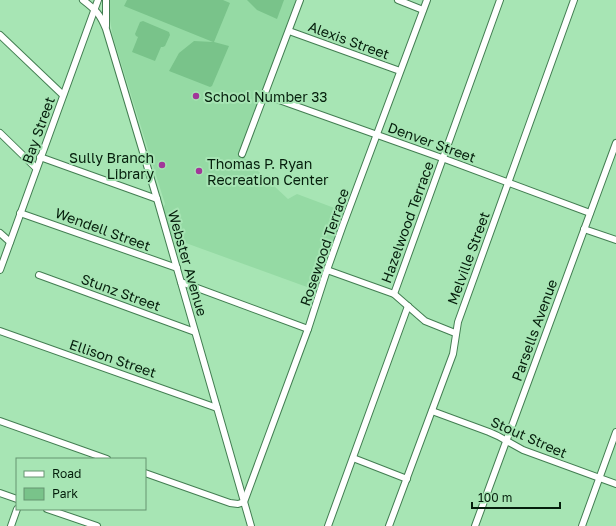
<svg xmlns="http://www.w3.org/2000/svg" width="616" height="526" font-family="'Golos Text',sans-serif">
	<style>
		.built { fill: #95daa4 }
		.green { fill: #79c38a }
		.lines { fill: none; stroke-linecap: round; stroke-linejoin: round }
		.minor-casing { stroke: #437e52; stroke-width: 8 }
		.minor { stroke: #fff; stroke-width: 6 }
		.poi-dot { fill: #a13799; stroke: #a7e5b4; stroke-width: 1.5 }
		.labels { text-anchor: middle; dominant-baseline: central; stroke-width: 4; stroke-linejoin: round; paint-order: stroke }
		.street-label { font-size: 14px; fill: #051e0c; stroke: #a7e5b4 }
		.poi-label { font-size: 14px; fill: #051e0c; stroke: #a7e5b4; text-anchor: start }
	</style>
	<rect width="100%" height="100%" fill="#a7e5b4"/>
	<polygon class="built" points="109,0 296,0 240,154 288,199 297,194 345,212 332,245 327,250 317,283 318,291 172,238 163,208 165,204 113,37 110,20"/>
	<g class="green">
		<polygon points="127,0 223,0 230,3 214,42 229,46 212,86 210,87 169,71 179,53 194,41 213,42 124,6"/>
		<polygon points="247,0 284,0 277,19 257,10"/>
		<polygon points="143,21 169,32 170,35 165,46 163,47 161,47 155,61 132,52 138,37 136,36 135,34 140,22"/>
	</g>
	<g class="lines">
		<g class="minor-casing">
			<g id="minor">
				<path d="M83,0C96,10 100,14 106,29L157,199L251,526"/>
				<polyline points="106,0 106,26"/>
				<polyline points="398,0 423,10"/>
				<polyline points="289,31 400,71"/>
				<polyline points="0,35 63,95"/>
				<polyline points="265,95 442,158 590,213"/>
				<polyline points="0,133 36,168"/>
				<polyline points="242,154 300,0"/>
				<polyline points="40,157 157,199"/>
				<polyline points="20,213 177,268"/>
				<polyline points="584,229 616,240"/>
				<polyline points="0,233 10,242"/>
				<polyline points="0,270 98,0"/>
				<polyline points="327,270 394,294 425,321 455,333"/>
				<polyline points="39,275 195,332"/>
				<polyline points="181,282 308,329"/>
				<polyline points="394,294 500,0"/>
				<polyline points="0,331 217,408"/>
				<polyline points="432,411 489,432 498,436 523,450 616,484"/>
				<polyline points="0,421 107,459"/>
				<polyline points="353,458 407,479"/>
				<polyline points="145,473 230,503 238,504 244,502 308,329 327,270 343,225 427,0"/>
				<polyline points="0,493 17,499"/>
				<polyline points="47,509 97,526"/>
				<polyline points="11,526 17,509"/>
				<polyline points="328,526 408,306"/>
				<polyline points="389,526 453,354 458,322 574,0"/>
				<polyline points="475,526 616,143"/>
				<polyline points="582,526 616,432"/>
			</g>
		</g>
		<use href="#minor" class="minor"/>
	</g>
	<g class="poi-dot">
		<circle cx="196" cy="96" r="4"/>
		<circle cx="162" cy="165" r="4"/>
		<circle cx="199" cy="171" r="4"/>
	</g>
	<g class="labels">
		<g class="street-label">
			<text transform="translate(349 40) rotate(20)">Alexis Street</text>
			<text transform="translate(38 130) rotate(-70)">Bay Street</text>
			<text transform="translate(432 142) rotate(20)">Denver Street</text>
			<text transform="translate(407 222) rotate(-70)">Hazelwood Terrace</text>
			<text transform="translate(103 229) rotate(20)">Wendell Street</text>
			<text transform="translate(324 247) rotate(-71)">Rosewood Terrace</text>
			<text transform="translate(468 258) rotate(-70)">Melville Street</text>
			<text transform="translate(188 263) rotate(74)">Webster Avenue</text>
			<text transform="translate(121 292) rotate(20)">Stunz Street</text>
			<text transform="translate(534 330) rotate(-70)">Parsells Avenue</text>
			<text transform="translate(113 358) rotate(19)">Ellison Street</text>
			<text transform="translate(529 437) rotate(24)">Stout Street</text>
		</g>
		<g class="poi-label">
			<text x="204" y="96">School Number 33</text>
			<text x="154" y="157" text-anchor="end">Sully Branch<tspan x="154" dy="16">Library</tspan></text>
			<text x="207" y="163">Thomas P. Ryan<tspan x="207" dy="16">Recreation Center</tspan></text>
		</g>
	</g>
	<rect x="16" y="458" width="130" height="52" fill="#a7e5b4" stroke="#669571"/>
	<rect x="24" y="471" width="20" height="6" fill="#ffffff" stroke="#669571"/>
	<text x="52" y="478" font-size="12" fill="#051e0c">Road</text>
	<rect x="24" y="488" width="20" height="12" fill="#79c38a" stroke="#669571"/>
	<text x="52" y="498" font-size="12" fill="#051e0c">Park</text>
	<path d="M472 502v6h88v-6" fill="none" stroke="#051e0c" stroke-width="2"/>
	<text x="478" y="502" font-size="12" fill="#051e0c" stroke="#a7e5b4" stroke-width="3" paint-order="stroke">100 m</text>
</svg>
